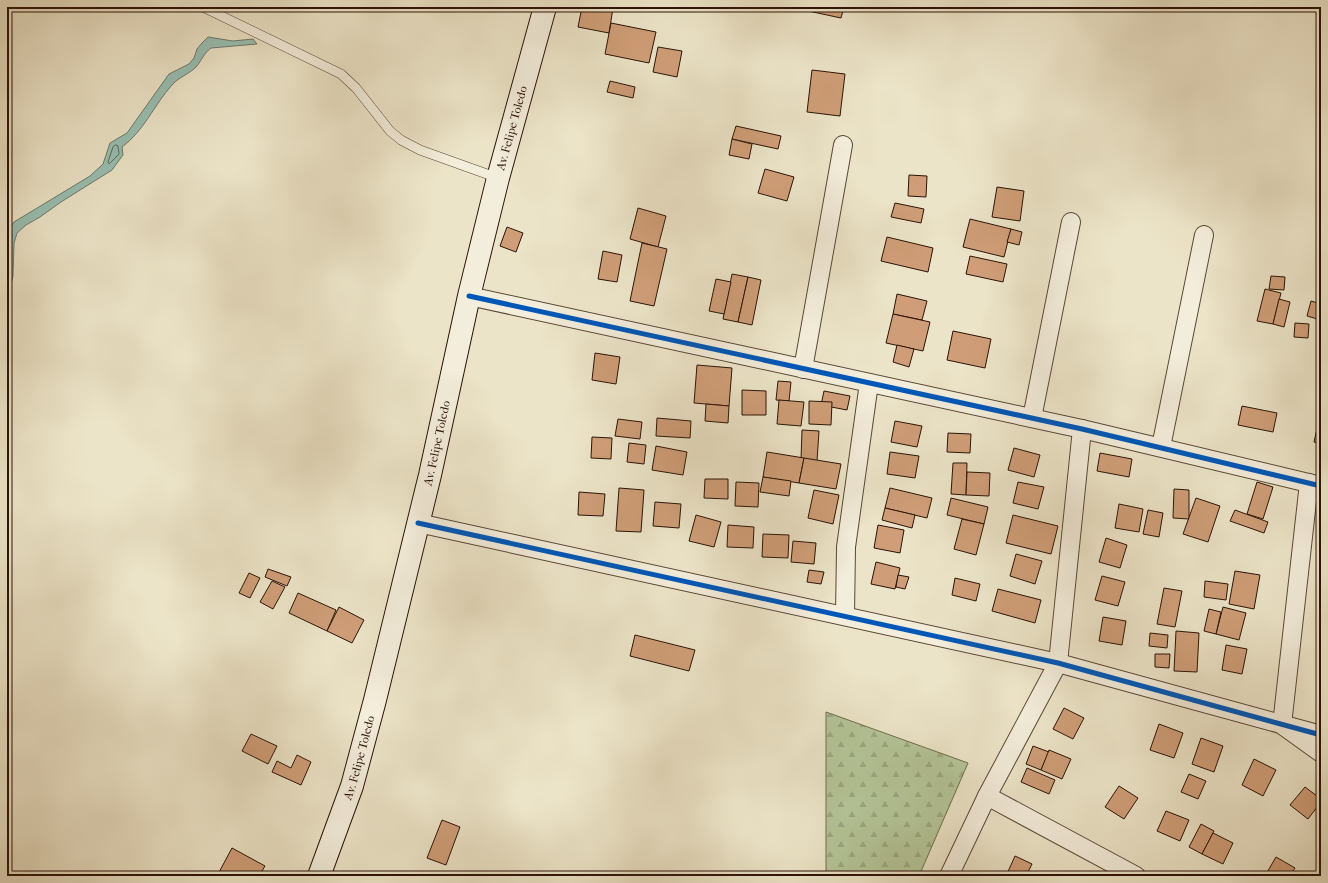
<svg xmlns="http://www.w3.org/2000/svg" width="1328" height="883" font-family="'IM FELL French Canon',serif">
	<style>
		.forest { fill: url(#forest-firs); stroke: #6f6c4f }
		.water { fill: #99bfb2; stroke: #6d7a6d }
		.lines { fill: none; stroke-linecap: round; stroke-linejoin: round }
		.shore { stroke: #62695c; stroke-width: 1 }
		.building { fill: #cf9e78; stroke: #2a1306 }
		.service-casing { stroke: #5a4736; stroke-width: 10 }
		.minor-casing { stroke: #5a4736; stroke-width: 20 }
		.secondary-casing { stroke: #2a1306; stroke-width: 24 }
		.service { stroke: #f3eddb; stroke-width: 9 }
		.minor { stroke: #f3eddb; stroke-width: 18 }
		.secondary { stroke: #f3eddb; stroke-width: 22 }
		.cycleway-casing { stroke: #f3eddb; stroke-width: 8 }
		.cycleway { stroke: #0057b8; stroke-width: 5 }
		.labels { text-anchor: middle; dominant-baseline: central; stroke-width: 3.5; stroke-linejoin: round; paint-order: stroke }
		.street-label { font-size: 12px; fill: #2a1306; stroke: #f3eddb }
	</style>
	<defs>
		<pattern id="forest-firs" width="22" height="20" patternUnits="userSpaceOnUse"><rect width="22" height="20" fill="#b4c598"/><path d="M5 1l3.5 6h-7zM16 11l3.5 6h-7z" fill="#9ba882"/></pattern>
	</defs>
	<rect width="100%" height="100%" fill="#ece4c8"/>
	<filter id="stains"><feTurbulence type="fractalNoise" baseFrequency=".005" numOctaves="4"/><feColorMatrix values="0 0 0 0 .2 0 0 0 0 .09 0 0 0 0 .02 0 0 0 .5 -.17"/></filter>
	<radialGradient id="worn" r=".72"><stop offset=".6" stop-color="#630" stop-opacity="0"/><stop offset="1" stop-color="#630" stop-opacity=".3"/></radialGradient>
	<polygon class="forest" points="826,712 968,763 919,876 826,876"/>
	<path class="water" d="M208,37L233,41L253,39L257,44L211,48C204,53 202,60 196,67C189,74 179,77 172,85C154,105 144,131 122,147L123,155L112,170L61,202L40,217L26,225L17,233L14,243L13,276L7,301V232L14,222L90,176L103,164L110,143L127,133L169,74L189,64L194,58L197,49L202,43Z"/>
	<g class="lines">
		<g class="shore">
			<polygon points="116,145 118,146 119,154 109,164 108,162 113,147"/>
			<polyline points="7,234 11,234 12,235 7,285"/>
		</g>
	</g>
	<g class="building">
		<polygon points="582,7 613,8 609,33 578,27"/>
		<polygon points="800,7 844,7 841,18 799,9"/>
		<polygon points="611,23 656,32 649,63 605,54"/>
		<polygon points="658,47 682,51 677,77 653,72"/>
		<polygon points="812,70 845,74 840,116 807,112"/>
		<polygon points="610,81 635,87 633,98 607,92"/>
		<polygon points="736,126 781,136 778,149 732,139"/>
		<polygon points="732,139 752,144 749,159 729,155"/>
		<polygon points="765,169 794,177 787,201 758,193"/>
		<polygon points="909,175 927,176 926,197 908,196"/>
		<polygon points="997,187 1024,191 1020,221 992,217"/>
		<polygon points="895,203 924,209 921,223 891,217"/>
		<polygon points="638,208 666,216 658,247 630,239"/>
		<polygon points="970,219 1011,229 1004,257 963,247"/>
		<polygon points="507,227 523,233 516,252 500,246"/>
		<polygon points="1011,229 1022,232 1019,245 1007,242"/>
		<polygon points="887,237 933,248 928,272 881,261"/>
		<polygon points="642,243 667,249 654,306 630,301"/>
		<polygon points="603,251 622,255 617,282 598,279"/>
		<polygon points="970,256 1007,264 1003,282 966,274"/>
		<polygon points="732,274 748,277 738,322 723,319"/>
		<polygon points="1271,276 1285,277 1284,290 1269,289"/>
		<polygon points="748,277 761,280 752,325 738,322"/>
		<polygon points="716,279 731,282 724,314 709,311"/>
		<polygon points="1265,289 1281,293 1273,324 1257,321"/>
		<polygon points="897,294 927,301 922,320 893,314"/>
		<polygon points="1279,299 1290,302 1284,327 1273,324"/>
		<polygon points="1311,301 1321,304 1321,320 1307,316"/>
		<polygon points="893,314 930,322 923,351 886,343"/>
		<polygon points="1295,323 1309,324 1308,338 1294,337"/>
		<polygon points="953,331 991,339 985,368 947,360"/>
		<polygon points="897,345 914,349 909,367 893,362"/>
		<polygon points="595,353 620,357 616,384 592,380"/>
		<polygon points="697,365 732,368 729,406 694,403"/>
		<polygon points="778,381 791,382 789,401 776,400"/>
		<polygon points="742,390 766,391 766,415 742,415"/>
		<polygon points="824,391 850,396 847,410 821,405"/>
		<polygon points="779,400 804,402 801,426 777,424"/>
		<polygon points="809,401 832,402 831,425 809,424"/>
		<polygon points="706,404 729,406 728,423 705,421"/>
		<polygon points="1242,406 1277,413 1273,432 1238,425"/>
		<polygon points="657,418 691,421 690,438 656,436"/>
		<polygon points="618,419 642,422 640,439 615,436"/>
		<polygon points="895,421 922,426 917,447 891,442"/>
		<polygon points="1318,424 1321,424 1321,444 1314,442"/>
		<polygon points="802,430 819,431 817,461 801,460"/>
		<polygon points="948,433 971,434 970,453 947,452"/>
		<polygon points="592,437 612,438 611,459 591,458"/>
		<polygon points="629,443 646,445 644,464 627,462"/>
		<polygon points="656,446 687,452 683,475 652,470"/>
		<polygon points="1014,448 1040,455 1034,477 1008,470"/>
		<polygon points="767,452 804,458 799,483 763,477"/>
		<polygon points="890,452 919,456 915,478 887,474"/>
		<polygon points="1100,453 1132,459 1129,477 1097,471"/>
		<polygon points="804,458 841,464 836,489 799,483"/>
		<polygon points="953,463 967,463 966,495 951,494"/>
		<polygon points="967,472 990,473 989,496 966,495"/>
		<polygon points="763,477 791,481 789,496 760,492"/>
		<polygon points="705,479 728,479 728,499 704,498"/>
		<polygon points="736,482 759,483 758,507 735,506"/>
		<polygon points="1018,482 1044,487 1038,509 1013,503"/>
		<polygon points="1257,482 1273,487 1263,519 1247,514"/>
		<polygon points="619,488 644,490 641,532 616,531"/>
		<polygon points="890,488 932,498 927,518 885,508"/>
		<polygon points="1174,489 1189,490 1189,519 1173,518"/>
		<polygon points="814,490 839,495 833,524 808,518"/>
		<polygon points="579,492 605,494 603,516 578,515"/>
		<polygon points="951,498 988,507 984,524 947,515"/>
		<polygon points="1196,498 1220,506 1208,542 1183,534"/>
		<polygon points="655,502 681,504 679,528 653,526"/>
		<polygon points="1119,504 1143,509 1139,532 1115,528"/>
		<polygon points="885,508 915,515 912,528 882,520"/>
		<polygon points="1148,510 1163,513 1159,537 1143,534"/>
		<polygon points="1235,510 1268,522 1264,533 1230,521"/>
		<polygon points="696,515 721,522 714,547 689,541"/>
		<polygon points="1013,515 1058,526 1051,554 1006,543"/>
		<polygon points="962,519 984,524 976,555 954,549"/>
		<polygon points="728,525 754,527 753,548 727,547"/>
		<polygon points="878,525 904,530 900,553 874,548"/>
		<polygon points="763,534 789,535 788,558 762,557"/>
		<polygon points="1106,538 1127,545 1120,568 1099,562"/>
		<polygon points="793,541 816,543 814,564 791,562"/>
		<polygon points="1016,554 1042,561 1035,584 1010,576"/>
		<polygon points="876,562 900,568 895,589 871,584"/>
		<polygon points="268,569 291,577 287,586 265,577"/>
		<polygon points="809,570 824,572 821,584 807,582"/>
		<polygon points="1235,571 1260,575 1254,609 1229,604"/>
		<polygon points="249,573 260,578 250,598 239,593"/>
		<polygon points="898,575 909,577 905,589 896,587"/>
		<polygon points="1102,576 1125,582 1118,606 1095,600"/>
		<polygon points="955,578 980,584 976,601 952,595"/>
		<polygon points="272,581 285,587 273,609 260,602"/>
		<polygon points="1205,581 1228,584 1226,600 1204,597"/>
		<polygon points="1164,588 1182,591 1175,627 1157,624"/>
		<polygon points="998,589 1041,600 1035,623 992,611"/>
		<polygon points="298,593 336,610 327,631 289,613"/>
		<polygon points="339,607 364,620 352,643 327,631"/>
		<polygon points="1223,607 1246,613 1239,640 1216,634"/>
		<polygon points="1209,609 1221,612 1216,634 1204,631"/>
		<polygon points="1103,617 1126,621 1122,645 1099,641"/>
		<polygon points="1176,631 1199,633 1197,672 1174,671"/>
		<polygon points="1150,633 1168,635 1167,648 1149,646"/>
		<polygon points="635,635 695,650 689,671 630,656"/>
		<polygon points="1226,645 1247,649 1242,674 1222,670"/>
		<polygon points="1155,654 1170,654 1169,668 1155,667"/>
		<polygon points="1064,708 1084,718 1073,739 1053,729"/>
		<polygon points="1159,724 1183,733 1174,758 1150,750"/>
		<polygon points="251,734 277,746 268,764 242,751"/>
		<polygon points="1201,738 1223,746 1214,772 1192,764"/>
		<polygon points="1033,746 1049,752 1041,770 1026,764"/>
		<polygon points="1049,750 1071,759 1062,779 1041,770"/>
		<polygon points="297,755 311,762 301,785 272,772 277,761 291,768"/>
		<polygon points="1254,759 1276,770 1263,796 1242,785"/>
		<polygon points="1027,768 1055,780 1049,794 1021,782"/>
		<polygon points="1189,774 1206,781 1198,799 1181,792"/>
		<polygon points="1119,786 1138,798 1124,819 1105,807"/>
		<polygon points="1305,787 1321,799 1321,802 1308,819 1290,805"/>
		<polygon points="1166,811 1189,820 1180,841 1157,831"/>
		<polygon points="442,820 460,827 446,865 427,858"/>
		<polygon points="1201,824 1214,831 1202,854 1189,847"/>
		<polygon points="1213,833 1233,843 1223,864 1202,854"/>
		<polygon points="232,848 265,866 259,876 217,876"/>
		<polygon points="1015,856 1032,864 1026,876 1006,876"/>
		<polygon points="1276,857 1295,868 1290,876 1265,876"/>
	</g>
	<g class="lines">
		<g class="service-casing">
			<polyline id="service" points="203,7 341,74 356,88 390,131 401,140 420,150 498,178"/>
		</g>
		<g class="minor-casing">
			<g id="minor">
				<polyline points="469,296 1082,429 1321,486"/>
				<polyline points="803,369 843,145"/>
				<polyline points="1032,418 1071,222"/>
				<polyline points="1161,447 1204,235"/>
				<polyline points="1309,483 1282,725 1321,753"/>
				<polyline points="418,523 1058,663 1321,735"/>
				<polyline points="845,616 846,547 869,383"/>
				<polyline points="987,796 1136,876"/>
				<polyline points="949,876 987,796 1058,663 1082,429"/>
			</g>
		</g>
		<g class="secondary-casing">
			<g id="secondary">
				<path id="s1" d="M319,876L352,786L375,700L430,475L469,296L498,178L545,7"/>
			</g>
		</g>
		<use href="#service" class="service"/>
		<use href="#minor" class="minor"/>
		<use href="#secondary" class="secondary"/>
		<g class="cycleway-casing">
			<g id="cycleway">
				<polyline points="469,296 1082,429 1321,486"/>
				<polyline points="418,523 1058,663 1321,735"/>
			</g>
		</g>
		<use href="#cycleway" class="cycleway"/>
	</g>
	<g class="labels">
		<g class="street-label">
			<text stroke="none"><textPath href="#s1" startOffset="773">Av. Felipe Toledo</textPath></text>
			<text stroke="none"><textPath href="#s1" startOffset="449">Av. Felipe Toledo</textPath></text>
			<text stroke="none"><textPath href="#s1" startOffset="125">Av. Felipe Toledo</textPath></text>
		</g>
	</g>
	<rect width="1328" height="883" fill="none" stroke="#ece4c8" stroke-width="24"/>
	<rect x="8" y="8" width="1312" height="867" fill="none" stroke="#2a1306" stroke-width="2"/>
	<rect x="12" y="12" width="1304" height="859" fill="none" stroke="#2a1306"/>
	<rect width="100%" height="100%" filter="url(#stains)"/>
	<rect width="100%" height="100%" fill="url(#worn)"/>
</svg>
